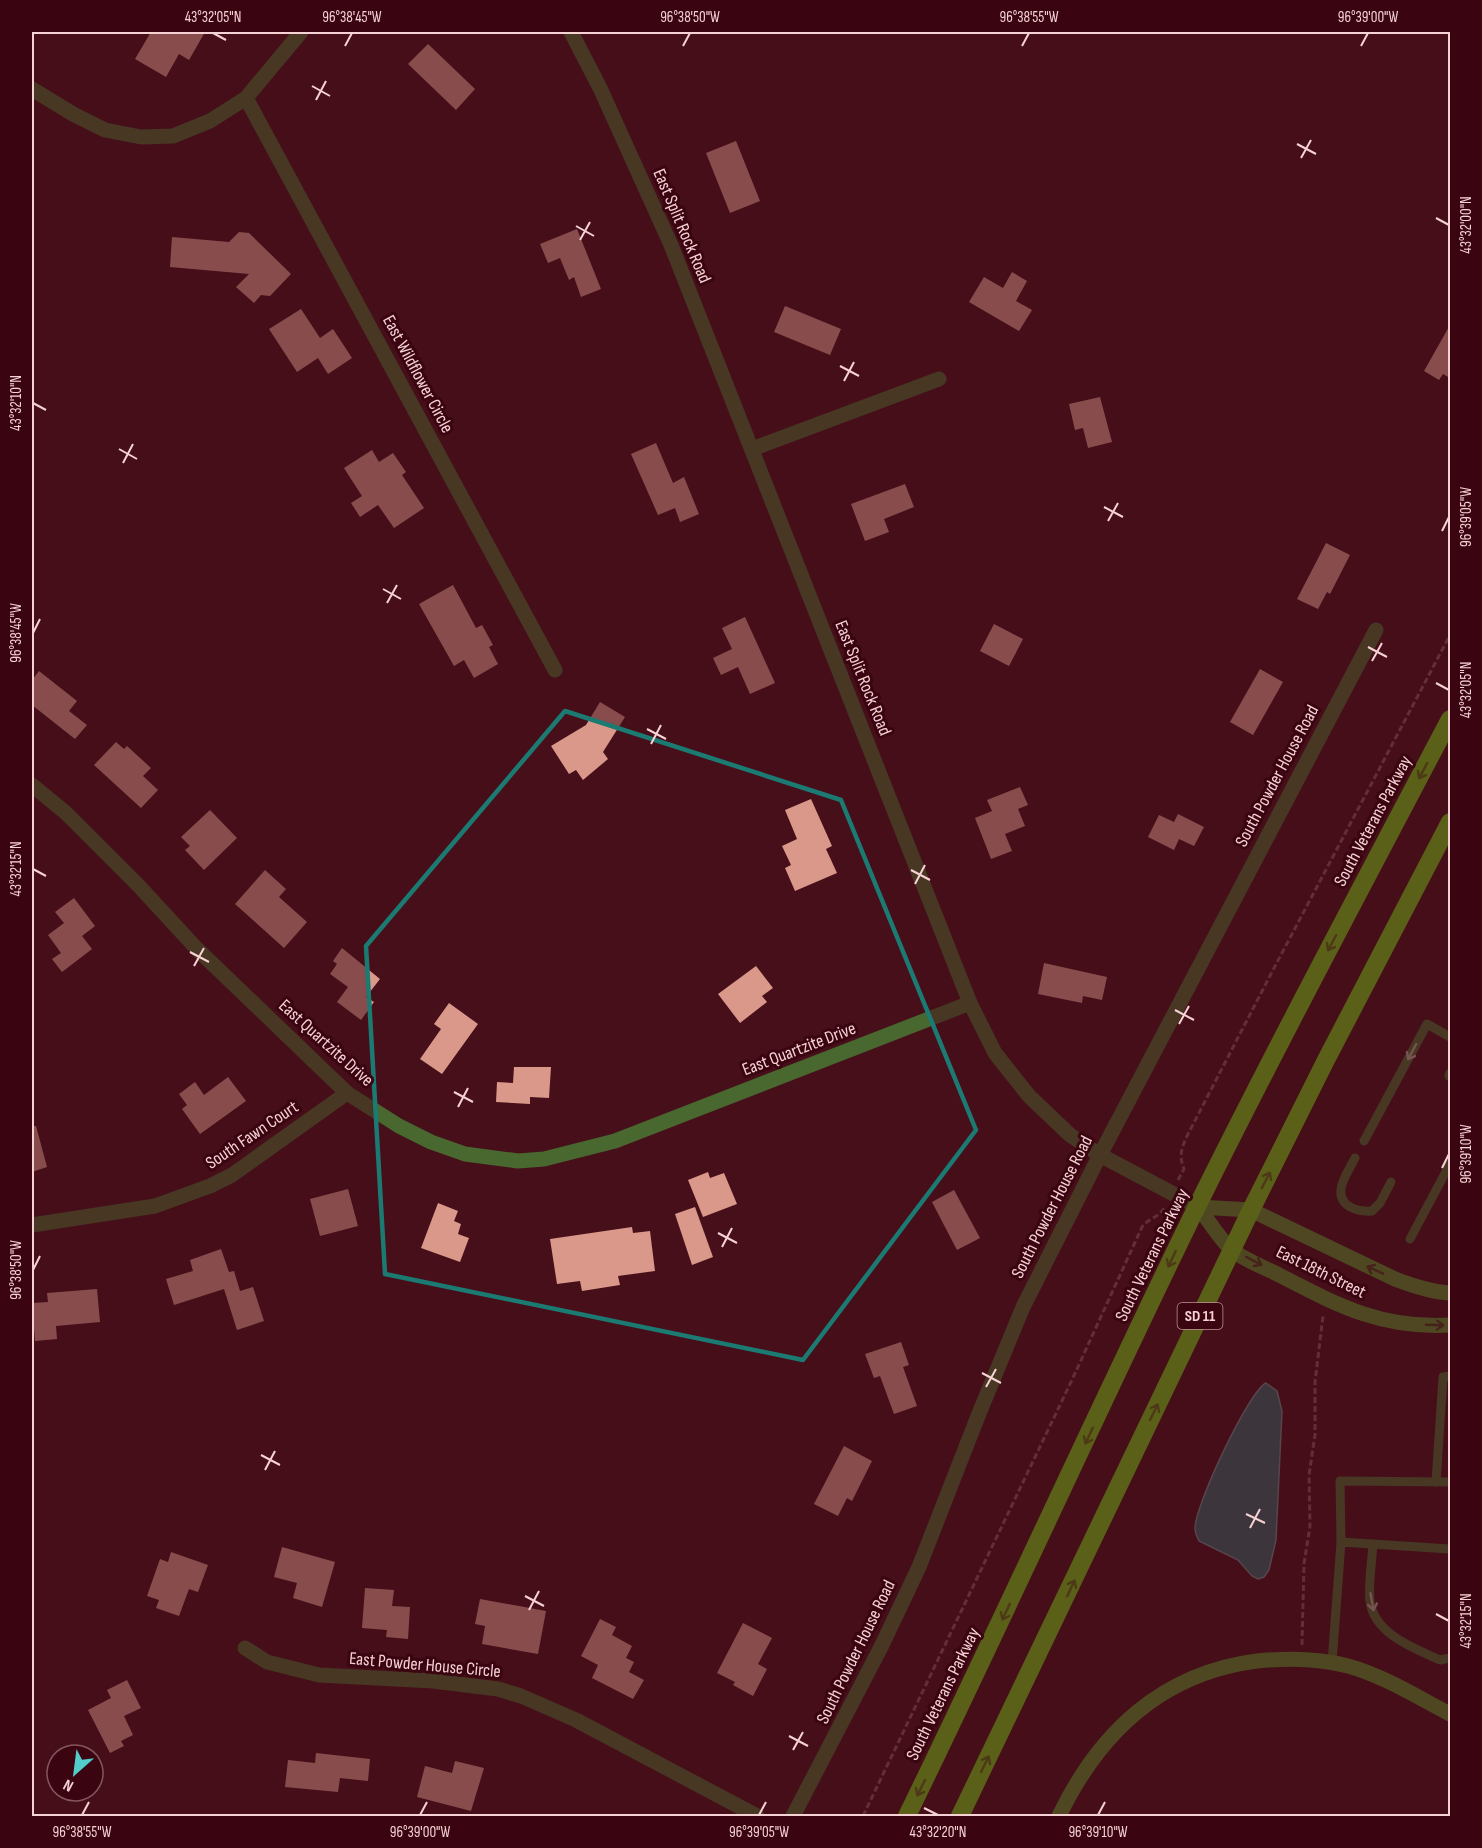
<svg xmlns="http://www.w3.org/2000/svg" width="1482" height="1848" font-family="'Sofia Sans Condensed',sans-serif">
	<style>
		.water { fill: #326766; stroke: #6d8787; stroke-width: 1.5 }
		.building { fill: #d99889 }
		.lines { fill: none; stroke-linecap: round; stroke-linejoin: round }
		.path { stroke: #85545c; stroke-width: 3; stroke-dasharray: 6 3; stroke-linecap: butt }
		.lane { stroke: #496830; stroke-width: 9 }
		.street { stroke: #496830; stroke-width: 15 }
		.secondary { stroke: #5a8d2d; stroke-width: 15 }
		.highway { stroke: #73c315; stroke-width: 18 }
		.oneway { stroke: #596d13 }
		.oneway2 { stroke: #b1a892 }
		.oneway3 { stroke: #473b1c }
		.marked { fill: none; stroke: #1b7b73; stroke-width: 4.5; stroke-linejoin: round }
		.ticks { fill: none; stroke: #f6d2d4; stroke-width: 2 }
		.labels { text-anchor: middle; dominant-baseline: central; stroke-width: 6; stroke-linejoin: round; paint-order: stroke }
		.shield { fill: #3a0411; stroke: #be949a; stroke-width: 1.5 }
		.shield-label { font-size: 16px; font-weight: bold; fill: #f6d2d4 }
		.street-label { font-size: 18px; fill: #f6d2d4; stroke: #3a0411 }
		.neatline { fill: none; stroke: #f6d2d4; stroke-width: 2 }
		.ticks-label { font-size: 15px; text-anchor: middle; fill: #f6d2d4 }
	</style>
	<rect width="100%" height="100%" fill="#460f1a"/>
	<path class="water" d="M1266,1383L1277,1391L1282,1411L1276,1540L1269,1570L1264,1577L1258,1579L1252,1576L1238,1560L1199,1541C1197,1537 1195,1533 1195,1528C1195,1506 1248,1392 1266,1383Z"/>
	<g class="building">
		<polygon points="151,32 205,32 189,60 179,54 166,77 135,59"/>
		<polygon points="428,44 475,89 456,110 408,64"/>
		<polygon points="736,141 760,201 730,213 706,153"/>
		<polygon points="577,229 601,289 581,297 574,277 569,280 560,258 548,263 540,244"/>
		<polygon points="239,232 249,233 291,274 270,296 261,295 254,303 236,287 249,274 170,267 172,237 229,242"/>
		<polygon points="1012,272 1027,281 1016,301 1032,310 1019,331 969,302 984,277 1003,288"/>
		<polygon points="785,306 841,329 830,355 774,332"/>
		<polygon points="301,309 320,338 333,329 352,358 328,374 318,358 297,372 269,329"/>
		<polygon points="1450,325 1450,378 1443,374 1439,380 1424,371"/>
		<polygon points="1100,397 1112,442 1088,448 1083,428 1075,430 1069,404"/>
		<polygon points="656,443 673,483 684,477 699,514 680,522 675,508 658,515 631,454"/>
		<polygon points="372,450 379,462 393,453 406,472 402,475 424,508 394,528 378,505 360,517 351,503 362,496 344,468"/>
		<polygon points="905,484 914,507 884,519 889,532 865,541 851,504"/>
		<polygon points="1326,543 1350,555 1330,594 1327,592 1318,609 1297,599"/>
		<polygon points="453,585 476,628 482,625 493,645 489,647 498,664 474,678 464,660 454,666 419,604"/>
		<polygon points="745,617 775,683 750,694 738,667 721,675 713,658 732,649 722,628"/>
		<polygon points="994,624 1023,639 1009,666 980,651"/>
		<polygon points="1260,669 1283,682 1253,735 1230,722"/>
		<polygon points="39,671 77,701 69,711 87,725 75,739 32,705 32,680"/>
		<polygon points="600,702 625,717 603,752 608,759 583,780 576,770 569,774 551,746 586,725"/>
		<polygon points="116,742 124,749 127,746 151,768 143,776 158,790 141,808 94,765"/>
		<polygon points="1020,787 1028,805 1018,809 1025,826 1005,834 1012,851 991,859 975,818 992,811 987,800"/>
		<polygon points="811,799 832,846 826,849 837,873 795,891 785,868 791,865 782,846 797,839 785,810"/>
		<polygon points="210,810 237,838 204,870 185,850 190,846 181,837"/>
		<polygon points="1178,814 1204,827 1194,846 1179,839 1174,850 1148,837 1159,815 1174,822"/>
		<polygon points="265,870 286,889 279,897 307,922 284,948 235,904"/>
		<polygon points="74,898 95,926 82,936 92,949 62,972 52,959 61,953 48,935 64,923 55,912"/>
		<polygon points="342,948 380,979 366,997 374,1002 361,1020 337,1002 348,987 330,974 337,964 333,961"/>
		<polygon points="1044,963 1107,977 1102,1000 1083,996 1082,1003 1038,994"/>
		<polygon points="756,966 773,988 762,996 767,1002 740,1023 718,994"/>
		<polygon points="449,1003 478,1024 442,1074 420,1059 441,1029 434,1024"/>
		<polygon points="514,1067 551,1067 549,1098 530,1097 530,1104 496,1102 497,1082 513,1083"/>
		<polygon points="228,1077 246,1101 200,1134 182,1109 187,1105 179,1094 195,1082 204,1095"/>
		<polygon points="32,1126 36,1126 47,1167 32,1172"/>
		<polygon points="708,1172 710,1178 724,1173 737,1204 703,1217 688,1180"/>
		<polygon points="348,1189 358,1226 320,1236 310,1199"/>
		<polygon points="954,1190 980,1238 957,1250 932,1202"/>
		<polygon points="438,1203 458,1211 454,1221 461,1224 458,1234 469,1238 460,1262 421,1248"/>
		<polygon points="695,1207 713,1257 692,1265 675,1214"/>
		<polygon points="632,1227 633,1233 650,1231 655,1271 618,1276 620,1285 582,1291 580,1281 557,1284 550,1239"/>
		<polygon points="221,1249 229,1272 234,1271 240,1291 253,1287 264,1321 237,1330 224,1289 174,1305 166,1279 193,1271 190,1260"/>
		<polygon points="97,1289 100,1322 56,1326 57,1339 35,1341 32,1303 48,1302 47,1293"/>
		<polygon points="901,1342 909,1365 903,1367 917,1406 894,1414 880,1376 874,1378 865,1354"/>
		<polygon points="844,1446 872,1461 852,1501 847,1498 838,1516 814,1504"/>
		<polygon points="282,1547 335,1562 322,1607 293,1598 297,1583 274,1577"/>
		<polygon points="171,1552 208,1565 198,1592 189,1589 179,1616 156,1608 159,1600 147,1596 160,1559 168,1562"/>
		<polygon points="365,1588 394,1590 392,1606 410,1607 408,1639 386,1637 387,1630 362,1628"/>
		<polygon points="480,1599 546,1611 538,1654 482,1644 485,1626 475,1624"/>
		<polygon points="600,1619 616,1627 612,1635 632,1646 626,1658 634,1662 629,1672 644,1680 633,1699 592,1678 598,1665 581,1656"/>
		<polygon points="743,1623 772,1638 758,1664 767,1669 753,1696 733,1685 735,1682 717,1673"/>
		<polygon points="127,1680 141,1708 124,1716 133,1735 121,1741 124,1746 110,1753 88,1710 111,1698 107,1690"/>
		<polygon points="316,1753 370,1759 368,1781 340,1778 338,1792 285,1787 288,1760 315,1763"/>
		<polygon points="455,1761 484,1768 471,1811 417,1797 425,1766 452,1773"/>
	</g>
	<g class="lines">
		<g class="path">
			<path d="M1178,1180L1184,1169C1179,1156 1181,1150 1186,1138L1273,970L1450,635"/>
			<polyline points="1302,1645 1304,1564 1310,1526 1309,1475 1315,1435 1315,1382 1323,1316"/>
			<path d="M863,1816L1071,1382L1142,1227C1148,1218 1159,1218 1165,1207"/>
		</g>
		<g class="lane">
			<polyline points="1449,1076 1450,1073"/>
			<polyline points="1364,1141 1427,1024 1450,1037"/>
			<path d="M1355,1158C1350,1168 1342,1179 1341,1189C1339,1207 1358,1212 1372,1211L1380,1203L1391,1182"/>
			<polyline points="1410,1239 1450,1164"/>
			<polyline points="1436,1482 1443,1377 1450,1376"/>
			<polyline points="1341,1542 1340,1481 1450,1482"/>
			<path d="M1373,1544C1372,1561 1368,1585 1370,1601C1374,1634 1414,1648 1440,1660L1450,1658"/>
			<polyline points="1332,1663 1341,1542 1450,1549"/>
		</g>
		<g class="street">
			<polyline points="571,32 600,88 671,245 970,1003 995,1053 1029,1096 1070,1135 1100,1155 1198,1207"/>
			<polyline points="32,89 73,114 105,130 141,137 173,136 210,121 246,98 301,32"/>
			<polyline points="246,98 555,670"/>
			<polyline points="752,449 939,379"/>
			<polyline points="32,785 66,813 138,885 197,949 347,1093 399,1126 431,1142 465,1154 518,1161 544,1159 615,1141 970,1003"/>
			<polyline points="32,1225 155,1206 210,1186 232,1175 347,1093"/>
			<polyline points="245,1648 267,1662 319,1675 433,1681 498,1689 521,1696 576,1720 757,1816"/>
			<polyline points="793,1816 881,1647 919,1567 978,1416 1023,1307 1100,1155 1376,630"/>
		</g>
		<g class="secondary">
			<path d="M1198,1207C1208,1219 1220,1240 1232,1250C1246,1261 1266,1268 1281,1276C1339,1306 1382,1329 1450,1325"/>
			<path d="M1198,1207L1251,1210L1395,1279C1413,1286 1431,1292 1450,1293"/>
			<path d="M1059,1816C1099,1733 1162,1673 1257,1661C1287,1658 1318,1658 1348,1666C1384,1676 1417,1697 1450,1714"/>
		</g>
		<g class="highway">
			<path d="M907,1816C1001,1623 1090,1427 1184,1233C1269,1060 1360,890 1450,719"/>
			<polyline points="960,1816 1251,1210 1326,1060 1450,822"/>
		</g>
	</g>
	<defs><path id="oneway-shaft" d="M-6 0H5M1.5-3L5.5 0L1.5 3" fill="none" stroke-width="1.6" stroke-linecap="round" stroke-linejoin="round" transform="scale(1.5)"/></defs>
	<g class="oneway">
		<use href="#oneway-shaft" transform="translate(1423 771) rotate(118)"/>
		<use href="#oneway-shaft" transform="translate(1332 943) rotate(118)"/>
		<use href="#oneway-shaft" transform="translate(1266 1180) rotate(-63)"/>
		<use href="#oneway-shaft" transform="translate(1172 1259) rotate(115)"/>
		<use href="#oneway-shaft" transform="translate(1154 1412) rotate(-64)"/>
		<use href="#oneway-shaft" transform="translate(1089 1436) rotate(115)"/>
		<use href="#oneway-shaft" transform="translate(1071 1588) rotate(-65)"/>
		<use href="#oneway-shaft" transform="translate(1006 1612) rotate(115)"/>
		<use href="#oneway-shaft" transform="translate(985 1764) rotate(-64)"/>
		<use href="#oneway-shaft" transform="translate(921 1788) rotate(116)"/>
	</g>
	<g class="oneway2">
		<use href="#oneway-shaft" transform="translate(1412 1052) rotate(118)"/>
		<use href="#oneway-shaft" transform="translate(1372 1602) rotate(80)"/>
	</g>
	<g class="oneway3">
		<use href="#oneway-shaft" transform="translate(1254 1261) rotate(28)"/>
		<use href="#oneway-shaft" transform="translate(1375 1270) rotate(-156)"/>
		<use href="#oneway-shaft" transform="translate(1435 1325) rotate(2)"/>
	</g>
	<path d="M0 0H1482V1848H0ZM565,711L841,800L976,1130L803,1360L385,1274L366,946Z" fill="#460f1a" fill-opacity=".55" fill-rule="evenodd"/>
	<path class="marked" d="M565,711L841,800L976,1130L803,1360L385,1274L366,946Z"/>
	<path class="ticks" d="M213,33L226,40M345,46L352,33M683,46L690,33M1022,46L1029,33M1361,46L1368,33M312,86L330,96M316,100L326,81M1297,144L1316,154M1301,158L1311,140M1436,218L1449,225M576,226L594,236M580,240L590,222M840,366L859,376M844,381L854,362M33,403L46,410M119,449L137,459M123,463L133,444M1104,507L1123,517M1108,521L1118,503M1442,531L1449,517M383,589L401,599M387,603L397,585M33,633L40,619M1368,647L1387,657M1372,661L1382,643M1436,683L1449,690M647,729L666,739M651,744L661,725M33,869L46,876M911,870L930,880M915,884L925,865M190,952L209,962M194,966L204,948M1175,1010L1194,1020M1179,1024L1189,1006M454,1092L473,1102M458,1107L468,1088M1442,1168L1449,1154M718,1233L737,1243M722,1247L732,1228M33,1270L40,1256M982,1373L1001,1383M986,1387L996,1369M261,1455L280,1465M265,1470L275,1451M1246,1514L1265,1523M1250,1528L1260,1509M525,1596L544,1606M529,1610L539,1591M1436,1614L1449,1621M789,1736L808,1746M793,1750L803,1732M924,1808L938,1815M82,1815L89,1802M420,1815L427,1802M759,1815L766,1802M1098,1815L1105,1802"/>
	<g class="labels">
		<rect class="shield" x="1177.5" y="1303" width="45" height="26" rx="4.5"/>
		<g class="shield-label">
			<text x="1200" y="1316">SD 11</text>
		</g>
		<g class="street-label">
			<text transform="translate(682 226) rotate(67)">East Split Rock Road</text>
			<text transform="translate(418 374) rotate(62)">East Wildflower Circle</text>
			<text transform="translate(863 678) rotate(68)">East Split Rock Road</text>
			<text transform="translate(1277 776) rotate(-62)">South Powder House Road</text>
			<text transform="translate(1373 821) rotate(-62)">South Veterans Parkway</text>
			<text transform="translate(326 1043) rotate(42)">East Quartzite Drive</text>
			<text transform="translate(799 1049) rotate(-21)">East Quartzite Drive</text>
			<text transform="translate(252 1135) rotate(-34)">South Fawn Court</text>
			<text transform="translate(1052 1207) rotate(-63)">South Powder House Road</text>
			<text transform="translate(1152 1255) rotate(-64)">South Veterans Parkway</text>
			<text transform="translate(1321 1272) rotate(26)">East 18th Street</text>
			<text transform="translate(856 1652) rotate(-64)">South Powder House Road</text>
			<text transform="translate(425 1665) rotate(5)">East Powder House Circle</text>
			<text transform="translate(943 1694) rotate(-64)">South Veterans Parkway</text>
		</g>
	</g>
	<rect width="1482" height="1848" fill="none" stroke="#3a0411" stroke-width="66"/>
	<g transform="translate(75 1773) rotate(208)"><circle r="28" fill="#3a0411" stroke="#85565f" stroke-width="1.5"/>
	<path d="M0-4.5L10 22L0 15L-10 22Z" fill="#53cdca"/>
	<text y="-9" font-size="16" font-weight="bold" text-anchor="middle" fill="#f6d2d4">N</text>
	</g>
	<rect x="33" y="33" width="1416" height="1782" class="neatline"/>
	<g class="ticks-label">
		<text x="213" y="22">43°32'05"N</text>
		<text x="352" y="22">96°38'45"W</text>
		<text x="690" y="22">96°38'50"W</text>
		<text x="1029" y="22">96°38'55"W</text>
		<text x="1368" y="22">96°39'00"W</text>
		<text transform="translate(1466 225) rotate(-90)" y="5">43°32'00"N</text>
		<text transform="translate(16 403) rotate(-90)" y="5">43°32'10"N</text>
		<text transform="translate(1466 517) rotate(-90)" y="5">96°39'05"W</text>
		<text transform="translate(16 633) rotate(-90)" y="5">96°38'45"W</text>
		<text transform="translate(1466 690) rotate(-90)" y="5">43°32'05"N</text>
		<text transform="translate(16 869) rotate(-90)" y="5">43°32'15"N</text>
		<text transform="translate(1466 1154) rotate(-90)" y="5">96°39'10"W</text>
		<text transform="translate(16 1270) rotate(-90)" y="5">96°38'50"W</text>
		<text transform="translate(1466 1621) rotate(-90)" y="5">43°32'15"N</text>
		<text x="82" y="1837">96°38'55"W</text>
		<text x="420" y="1837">96°39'00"W</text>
		<text x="759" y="1837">96°39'05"W</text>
		<text x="938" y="1837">43°32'20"N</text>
		<text x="1098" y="1837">96°39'10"W</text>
	</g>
</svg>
